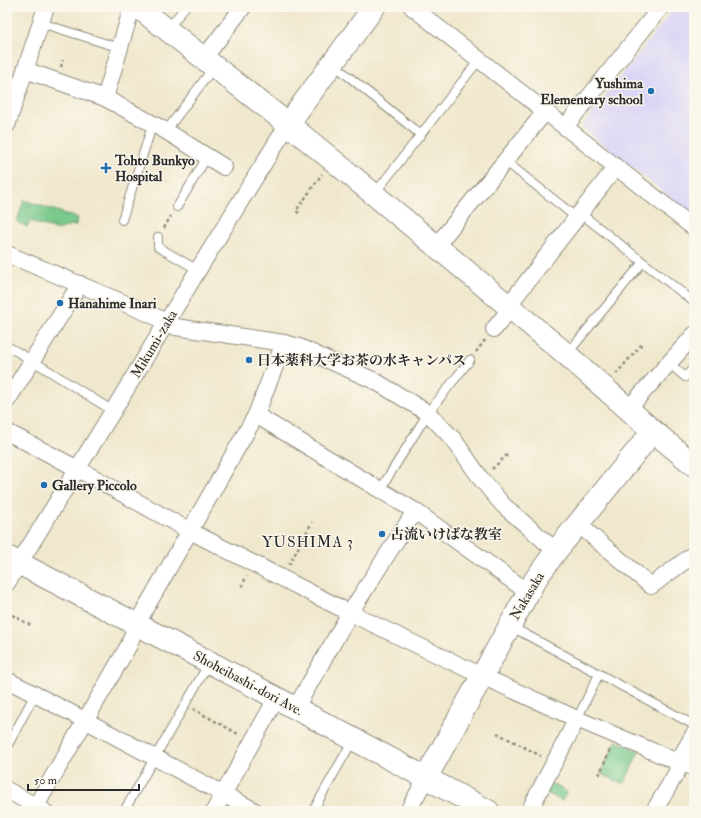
<svg xmlns="http://www.w3.org/2000/svg" width="701" height="818" font-family="'IM FELL Double Pica','Noto Serif JP',serif">
	<style>
		.built { fill: #dcd6f6 }
		.grass { fill: url(#grass-tufts); stroke: #527a5c }
		.park { fill: #79ca8c; stroke: #527a5c }
		.lines { fill: none; stroke-linecap: round; stroke-linejoin: round }
		.lane-casing { stroke: #8e8a7c; stroke-width: 10 }
		.street-casing { stroke: #8e8a7c; stroke-width: 18 }
		.secondary-casing { stroke: #8e8a7c; stroke-width: 24 }
		.path { stroke: #8e8a7c; stroke-width: 2.5; stroke-dasharray: 3 3; stroke-linecap: butt }
		.lane { stroke: #fff; stroke-width: 8 }
		.street { stroke: #fff; stroke-width: 16 }
		.secondary { stroke: #fff; stroke-width: 22 }
		.poi-dot { fill: #1f6fb2; stroke: #fbf7ec; stroke-width: 1.5 }
		.labels { text-anchor: middle; dominant-baseline: central; stroke-width: 3; stroke-linejoin: round; paint-order: stroke }
		.poi-label { font-size: 14px; font-weight: bold; fill: #2b2b2b; stroke: #fbf7ec; text-anchor: start }
		.street-label { font-size: 14px; fill: #2b2b2b; stroke: #fbf7ec }
		.neighbourhood-label { font-size: 15px; letter-spacing: 1px; fill: #2b2b2b; stroke: #fbf7ec }
	</style>
	<defs>
		<pattern id="grass-tufts" width="24" height="20" patternUnits="userSpaceOnUse"><rect width="24" height="20" fill="#79ca8c"/><path d="M3 7l-1-3M5 7V3M7 7l1-3M15 17l-1-3M17 17v-4M19 17l1-3" fill="none" stroke="#63a473"/></pattern>
	</defs>
	<rect width="100%" height="100%" fill="#fbf7ec"/>
	<filter id="ink" filterUnits="userSpaceOnUse"><feTurbulence type="fractalNoise" baseFrequency=".025" numOctaves="2"/><feDisplacementMap in="SourceGraphic" scale="8" xChannelSelector="R" yChannelSelector="G"/><feConvolveMatrix kernelMatrix="1 2 1 2 8 2 1 2 1" color-interpolation-filters="sRGB"/></filter>
	<filter id="wash" filterUnits="userSpaceOnUse"><feTurbulence type="fractalNoise" baseFrequency=".012" numOctaves="4" result="noise"/><feDisplacementMap in="SourceGraphic" scale="16" xChannelSelector="R" yChannelSelector="G"/><feGaussianBlur stdDeviation="0.9" result="paint"/><feColorMatrix in="noise" values="0 0 0 0 0 0 0 0 0 0 0 0 0 0 0 0 0 1.4 0 .05"/><feComposite in="paint" operator="in"/></filter>
	<g filter="url(#wash)">
		<rect width="100%" height="100%" fill="#f0e8cd"/>
		<polygon class="built" points="675,7 694,7 694,216 581,127"/>
		<g class="grass">
			<polygon points="24,200 78,218 75,226 71,225 58,230 30,221 27,227 17,222"/>
			<polygon points="549,782 567,792 562,801 543,791"/>
		</g>
		<polygon class="park" points="616,741 639,751 624,784 601,774"/>
	</g>
	<g filter="url(#ink)">
		<g class="lines">
			<g class="lane-casing">
				<g id="lane">
					<polyline points="41,23 120,48"/>
					<polyline points="168,29 185,7"/>
					<polyline points="333,64 421,135"/>
					<polyline points="166,131 214,67"/>
					<polyline points="505,161 577,218"/>
					<polyline points="375,193 479,60"/>
					<polyline points="177,207 207,157"/>
					<polyline points="580,213 694,302"/>
					<polyline points="122,220 153,123"/>
					<polyline points="158,237 158,247 198,270"/>
					<polyline points="7,346 33,361 113,411"/>
					<polyline points="567,354 643,262"/>
					<polyline points="669,363 685,377 694,367"/>
					<polyline points="380,490 428,413 470,360"/>
					<polyline points="510,626 694,725"/>
					<polyline points="577,719 599,674"/>
					<polyline points="7,747 35,694"/>
					<polyline points="124,811 209,663"/>
					<polyline points="313,811 353,740"/>
				</g>
			</g>
			<g class="street-casing">
				<g id="street">
					<polyline points="412,7 694,228"/>
					<polyline points="204,58 243,7"/>
					<polyline points="25,70 105,98 166,131 224,167"/>
					<polyline points="105,98 132,7"/>
					<polyline points="7,125 46,7"/>
					<polyline points="565,127 661,7"/>
					<polyline points="436,246 545,112"/>
					<polyline points="7,254 150,314 176,327 284,343 299,347 375,381 428,413 454,440 481,479 503,505 556,551"/>
					<polyline points="508,306 616,167"/>
					<polyline points="494,329 511,308"/>
					<polyline points="7,401 80,284"/>
					<polyline points="628,409 694,335"/>
					<polyline points="256,415 415,511 528,592"/>
					<polyline points="7,432 78,469 190,531 350,613 482,676 577,719 678,762 694,767"/>
					<polyline points="578,524 651,586 694,554"/>
					<polyline points="7,583 113,411 198,270 288,124"/>
					<polyline points="7,680 77,716 255,811"/>
					<polyline points="295,709 350,613 415,511"/>
					<polyline points="7,790 44,811"/>
					<polyline points="33,811 129,645 136,625 256,415 284,343"/>
					<polyline points="214,811 276,699"/>
					<polyline points="408,811 426,778"/>
					<polyline points="529,811 577,719"/>
					<polyline points="654,811 677,772 678,762 694,734"/>
				</g>
			</g>
			<g class="secondary-casing">
				<g id="secondary">
					<polyline points="138,7 288,124 341,167 566,354 653,431 694,465"/>
					<polyline points="288,124 374,7"/>
					<polyline points="7,557 209,662 488,811"/>
					<polyline points="426,778 535,580 556,551 653,431"/>
				</g>
			</g>
			<g class="path">
				<polyline points="61,67 63,60"/>
				<polyline points="299,213 296,211 322,174"/>
				<polyline points="164,228 171,216"/>
				<polyline points="476,352 485,340"/>
				<polyline points="616,374 642,344"/>
				<polyline points="492,469 507,455"/>
				<polyline points="289,565 312,522"/>
				<polyline points="244,586 242,585 247,576"/>
				<polyline points="7,612 30,625"/>
				<polyline points="193,709 240,735"/>
				<polyline points="497,733 541,756"/>
				<polyline points="599,775 610,750"/>
			</g>
			<use href="#lane" class="lane"/>
			<use href="#street" class="street"/>
			<use href="#secondary" class="secondary"/>
		</g>
	</g>
	<g class="poi-dot">
		<circle cx="651" cy="91" r="4"/>
		<path d="M104 162h4v4h4v4h-4v4h-4v-4h-4v-4h4z"/>
		<circle cx="60" cy="303" r="4"/>
		<circle cx="249" cy="360" r="4"/>
		<circle cx="44" cy="485" r="4"/>
		<circle cx="382" cy="534" r="4"/>
	</g>
	<g class="labels">
		<g class="poi-label">
			<text x="643" y="83" text-anchor="end">Yushima<tspan x="643" dy="16">Elementary school</tspan></text>
			<text x="115" y="160">Tohto Bunkyo<tspan x="115" dy="16">Hospital</tspan></text>
			<text x="68" y="303">Hanahime Inari</text>
			<text x="257" y="360">日本薬科大学お茶の水キャンパス</text>
			<text x="52" y="485">Gallery Piccolo</text>
			<text x="390" y="534">古流いけばな教室</text>
		</g>
		<g class="street-label">
			<text transform="translate(154 344) rotate(-59)">Mikumi-zaka</text>
			<text transform="translate(527 596) rotate(-59)">Nakasaka</text>
			<text transform="translate(248 683) rotate(28)">Shoheibashi-dori Ave.</text>
		</g>
		<g class="neighbourhood-label">
			<text x="308" y="542">YUSHIMA 3</text>
		</g>
	</g>
	<rect width="701" height="818" fill="none" stroke="#fbf7ec" stroke-width="24"/>
	<path d="M28 784v6h111v-6" fill="none" stroke="#2b2b2b" stroke-width="2"/>
	<text x="34" y="784" font-size="12" fill="#2b2b2b" stroke="#fbf7ec" stroke-width="3" paint-order="stroke">50 m</text>
</svg>
